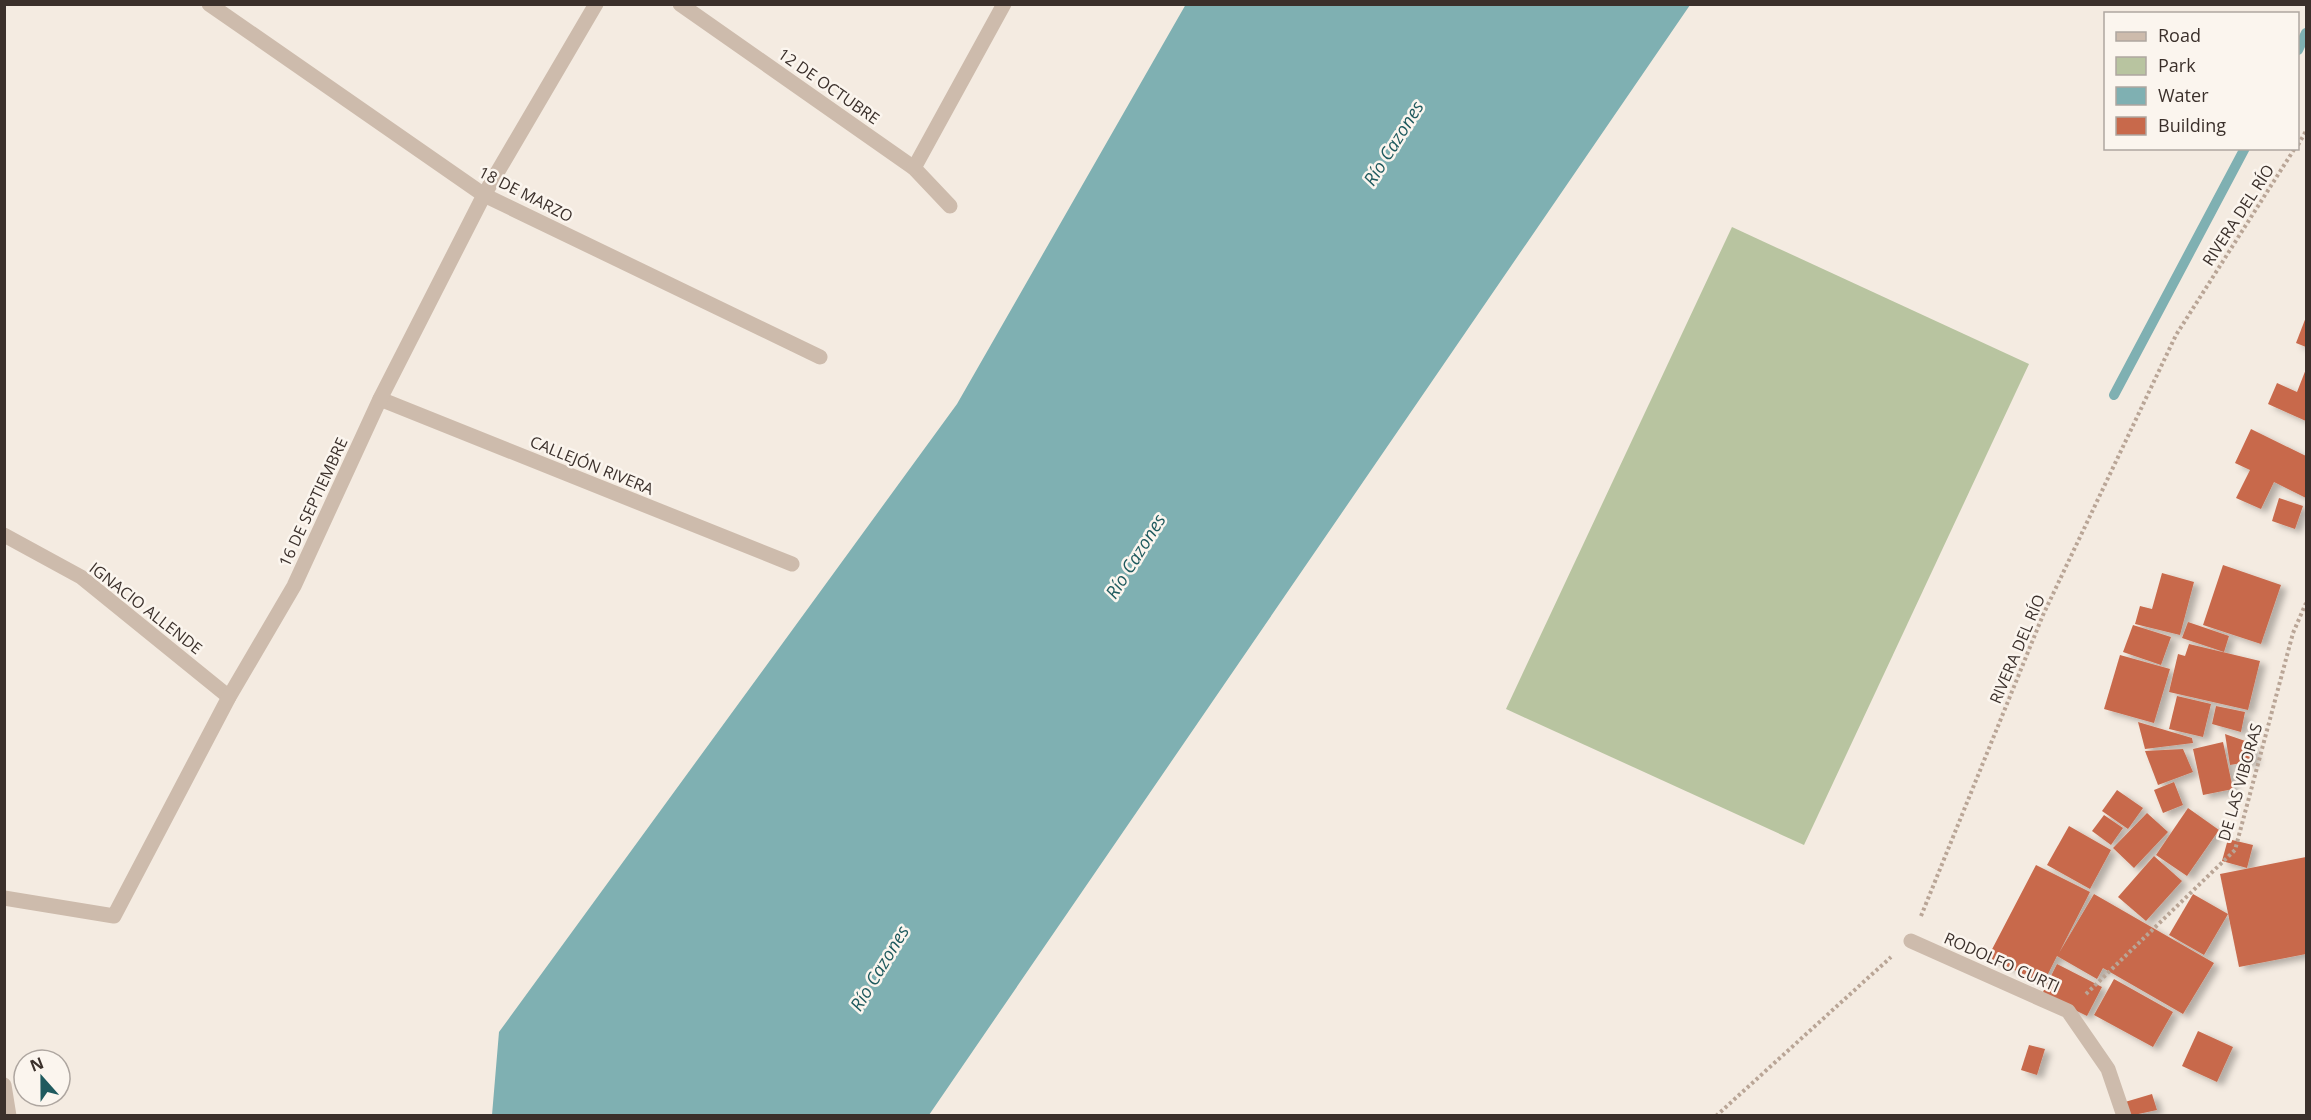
<svg xmlns="http://www.w3.org/2000/svg" width="2311" height="1120" font-family="'Open Sans',sans-serif">
	<style>
		.green { fill: #b8c4a0 }
		.water { fill: #7fb0b2 }
		.lines { fill: none; stroke-linecap: round; stroke-linejoin: round }
		.stream { stroke: #7fb0b2; stroke-width: 10 }
		.building { fill: #c8694b; filter: url(#shadow) }
		.path { stroke: #b9a596; stroke-width: 4; stroke-dasharray: 3 3; stroke-linecap: butt }
		.minor { stroke: #cdbbac; stroke-width: 15 }
		.labels { text-anchor: middle; dominant-baseline: central; stroke-width: 5; stroke-linejoin: round; paint-order: stroke }
		.street-label { font-size: 16px; fill: #3b302b; stroke: #fbf5ee }
		.water-label { font-size: 18px; font-style: italic; fill: #1f5a5e; stroke: #fbf5ee }
	</style>
	<defs>
		<filter id="shadow"><feDropShadow dx="6" dy="4" stdDeviation="3" flood-color="#0004"/></filter>
	</defs>
	<rect width="100%" height="100%" fill="#f4ebe1"/>
	<polygon class="green" points="1732,227 2029,364 1804,845 1506,709"/>
	<polygon class="water" points="1186,4 1690,5 929,1115 492,1115 499,1032 957,404"/>
	<g class="lines">
		<g class="stream">
			<polyline points="2298,50 2306,33"/>
			<polyline points="2114,395 2245,148"/>
		</g>
	</g>
	<g class="building">
		<polygon points="2306,317 2306,347 2296,343"/>
		<polygon points="2306,369 2306,421 2268,404 2277,383 2297,392"/>
		<polygon points="2251,429 2306,456 2306,498 2274,482 2261,509 2236,498 2250,470 2235,463"/>
		<polygon points="2279,498 2303,506 2295,529 2272,521"/>
		<polygon points="2223,565 2281,585 2261,644 2203,625"/>
		<polygon points="2162,573 2194,582 2180,635 2135,624 2140,606 2152,609"/>
		<polygon points="2188,622 2229,636 2224,652 2182,638"/>
		<polygon points="2133,625 2171,637 2161,665 2123,652"/>
		<polygon points="2189,644 2260,661 2248,710 2169,692 2178,654 2185,656"/>
		<polygon points="2120,655 2170,669 2154,723 2104,709"/>
		<polygon points="2177,696 2211,704 2203,737 2169,729"/>
		<polygon points="2216,706 2245,712 2241,732 2212,724"/>
		<polygon points="2138,722 2192,738 2193,743 2145,749"/>
		<polygon points="2225,734 2251,743 2254,761 2230,765"/>
		<polygon points="2223,742 2233,789 2203,795 2193,749"/>
		<polygon points="2183,749 2193,772 2158,785 2145,751"/>
		<polygon points="2174,782 2183,805 2163,813 2154,790"/>
		<polygon points="2117,790 2143,808 2128,829 2102,811"/>
		<polygon points="2188,808 2219,830 2187,876 2156,855"/>
		<polygon points="2147,813 2168,832 2134,868 2113,848"/>
		<polygon points="2104,815 2123,828 2111,845 2092,831"/>
		<polygon points="2069,826 2111,850 2090,889 2047,865"/>
		<polygon points="2228,839 2253,845 2247,868 2222,861"/>
		<polygon points="2154,856 2182,881 2146,921 2118,897"/>
		<polygon points="2306,857 2306,954 2239,967 2220,874"/>
		<polygon points="2036,865 2090,892 2059,953 2094,894 2214,963 2183,1014 2103,968 2097,979 2057,956 2043,984 1988,957"/>
		<polygon points="2193,894 2228,914 2204,955 2169,935"/>
		<polygon points="2057,964 2102,987 2087,1016 2042,994"/>
		<polygon points="2114,979 2173,1012 2153,1047 2094,1015"/>
		<polygon points="2198,1031 2233,1047 2217,1082 2182,1066"/>
		<polygon points="2029,1045 2045,1049 2037,1075 2021,1070"/>
		<polygon points="2152,1094 2157,1110 2129,1116 2125,1102"/>
	</g>
	<g class="lines">
		<g class="path">
			<polyline points="2298,145 2306,131"/>
			<polyline points="1921,916 2043,615 2176,335 2295,148"/>
			<polyline points="2086,994 2235,850 2293,633 2306,603"/>
			<polyline points="1716,1116 1891,957"/>
		</g>
		<g class="minor">
			<polyline points="209,4 484,195 820,357"/>
			<polyline points="680,4 914,168 950,206"/>
			<polyline points="914,168 1004,4"/>
			<polyline points="380,399 792,564"/>
			<polyline points="4,535 81,577 229,697"/>
			<polyline points="4,898 114,916 229,697 294,586 380,399 484,195 596,4"/>
			<polyline points="1911,941 2068,1011 2108,1069 2124,1116"/>
			<polyline points="4,1085 9,1116"/>
		</g>
	</g>
	<g class="labels">
		<g class="street-label">
			<text transform="translate(829 86) rotate(35)">12 DE OCTUBRE</text>
			<text transform="translate(526 194) rotate(27)">18 DE MARZO</text>
			<text transform="translate(2238 215) rotate(-57)">RIVERA DEL RÍO</text>
			<text transform="translate(592 465) rotate(22)">CALLEJÓN RIVERA</text>
			<text transform="translate(313 502) rotate(-65)">16 DE SEPTIEMBRE</text>
			<text transform="translate(146 608) rotate(38)">IGNACIO ALLENDE</text>
			<text transform="translate(2017 649) rotate(-67)">RIVERA DEL RÍO</text>
			<text transform="translate(2240 782) rotate(-74)">DE LAS VIBORAS</text>
			<text transform="translate(2002 962) rotate(24)">RODOLFO CURTI</text>
		</g>
		<g class="water-label">
			<text transform="translate(1393 143) rotate(-58)">Río Cazones</text>
			<text transform="translate(1135 556) rotate(-58)">Río Cazones</text>
			<text transform="translate(879 968) rotate(-59)">Río Cazones</text>
		</g>
	</g>
	<rect width="2311" height="1120" fill="none" stroke="#3b302b" stroke-width="12"/>
	<rect x="2104" y="12" width="195" height="138" fill="#fbf5ee" stroke="#aea6a0" stroke-width="1.5"/>
	<rect x="2116" y="32" width="30" height="9" fill="#cdbbac" stroke="#aea6a0" stroke-width="1.5"/>
	<text x="2158" y="42" font-size="18" fill="#3b302b">Road</text>
	<rect x="2116" y="57" width="30" height="18" fill="#b8c4a0" stroke="#aea6a0" stroke-width="1.5"/>
	<text x="2158" y="72" font-size="18" fill="#3b302b">Park</text>
	<rect x="2116" y="87" width="30" height="18" fill="#7fb0b2" stroke="#aea6a0" stroke-width="1.5"/>
	<text x="2158" y="102" font-size="18" fill="#3b302b">Water</text>
	<rect x="2116" y="117" width="30" height="18" fill="#c8694b" stroke="#aea6a0" stroke-width="1.5"/>
	<text x="2158" y="132" font-size="18" fill="#3b302b">Building</text>
	<g transform="translate(42 1078) rotate(339)"><circle r="28" fill="#fbf5ee" stroke="#aea6a0" stroke-width="1.5"/>
	<path d="M0-4.5L10 22L0 15L-10 22Z" fill="#1f5a5e"/>
	<text y="-9" font-size="16" font-weight="bold" text-anchor="middle" fill="#3b302b">N</text>
	</g>
</svg>
